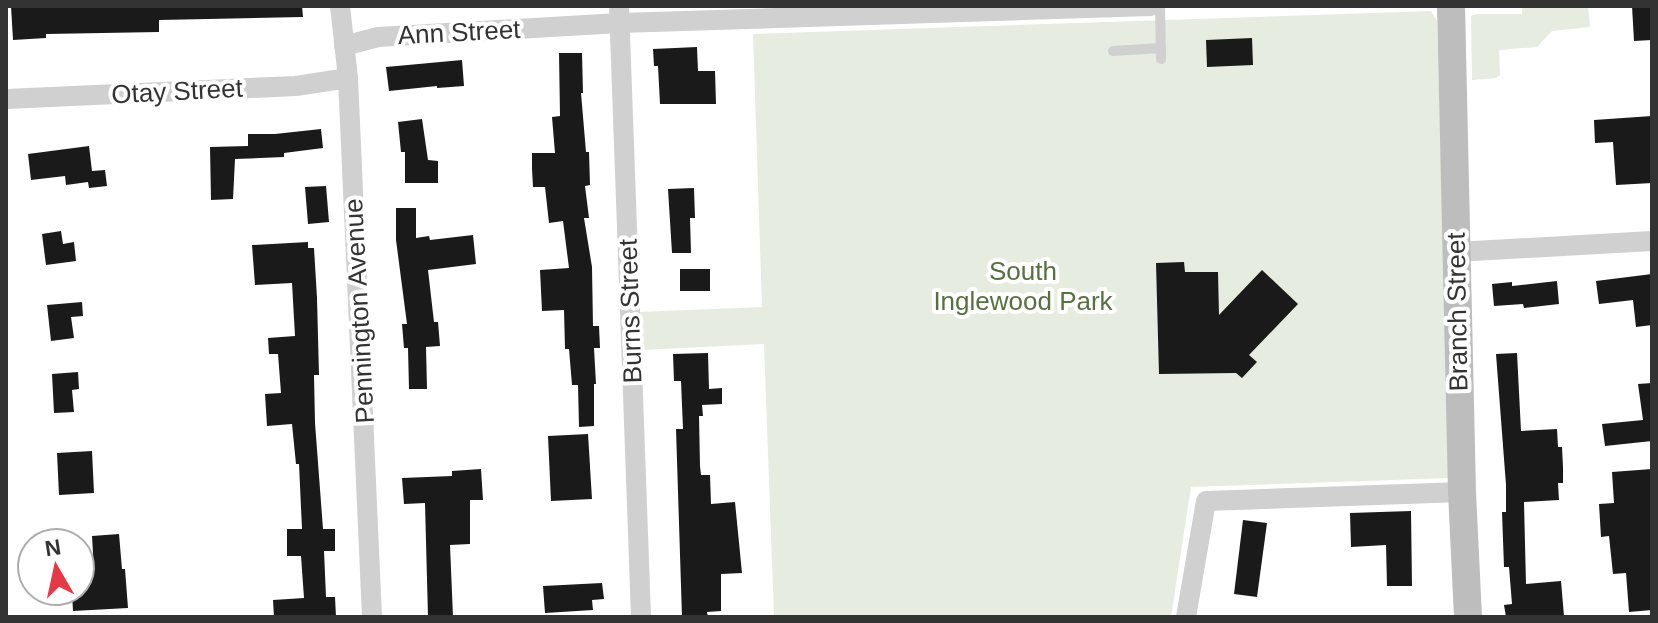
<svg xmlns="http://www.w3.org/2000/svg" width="1658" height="623" font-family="Helvetica,sans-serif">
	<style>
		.park { fill: #e6ecdf }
		.building { fill: #1a1a1a }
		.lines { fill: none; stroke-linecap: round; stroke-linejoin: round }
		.lane { stroke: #d0d0d0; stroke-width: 10 }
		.street { stroke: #d0d0d0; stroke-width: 20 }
		.secondary { stroke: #bdbdbd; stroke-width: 28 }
		.labels { text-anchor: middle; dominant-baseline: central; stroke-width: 8; stroke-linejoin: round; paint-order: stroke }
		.street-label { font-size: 26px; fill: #333; stroke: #fff }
		.park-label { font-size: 26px; fill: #56703f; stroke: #fff }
	</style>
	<rect width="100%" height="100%" fill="#fff"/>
	<g class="park">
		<polygon points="1522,6 1588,6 1590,27 1552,31 1537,47 1499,50 1500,75 1496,78 1472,80 1471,16 1476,14 1522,14"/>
		<polygon points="1431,11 1437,21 1450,478 1191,487 1171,617 774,617 764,344 641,350 640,312 762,307 753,34"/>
	</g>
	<g class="building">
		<polygon points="11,6 302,6 303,17 159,20 159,32 46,34 46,38 13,40"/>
		<polygon points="1632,6 1652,6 1652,40 1634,41"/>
		<polygon points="1252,38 1253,65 1207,67 1206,40"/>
		<polygon points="697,47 698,71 715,71 716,104 660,104 658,66 654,66 653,49"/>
		<polygon points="559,53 582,53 583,93 581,93 586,152 589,152 590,185 585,186 589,218 584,218 592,267 593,326 599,326 600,348 594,348 596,384 594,384 594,426 579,427 578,385 572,385 569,349 565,349 564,310 542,311 540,270 569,268 563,221 549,223 545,187 533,187 532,169 532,153 555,153 552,117 560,116"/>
		<polygon points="462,60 464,86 437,88 437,86 389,91 386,67"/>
		<polygon points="1652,116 1652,183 1616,185 1613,142 1595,143 1594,120"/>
		<polygon points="422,119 428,160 438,161 438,183 405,183 405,152 401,152 398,122"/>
		<polygon points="321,129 323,148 284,153 284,157 235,159 233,199 211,200 210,147 248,146 248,134 275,134"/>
		<polygon points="89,146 92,171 105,170 107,186 89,188 88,182 66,185 65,176 31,180 28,154"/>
		<polygon points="326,186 329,222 308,224 305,187"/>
		<polygon points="694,188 695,218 690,218 691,253 672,253 668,189"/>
		<polygon points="396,208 416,208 416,238 429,236 430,240 473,235 476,264 428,270 434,322 438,322 440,346 426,347 427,389 409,389 408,348 404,348 402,324 407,324 396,240"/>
		<polygon points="61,231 63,244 74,242 76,261 46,265 42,234"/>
		<polygon points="308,242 308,248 314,248 317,298 319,375 314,375 315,423 323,529 335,529 335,551 324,551 326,597 335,597 336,617 274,617 273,600 304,598 301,556 287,556 287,529 302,529 299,464 296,464 292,424 267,426 265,394 281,393 278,354 269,354 268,338 295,336 292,283 255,285 252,245"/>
		<polygon points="1184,262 1185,272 1218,272 1219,315 1262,270 1298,304 1249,355 1257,362 1242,378 1236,373 1159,374 1156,263"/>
		<rect x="680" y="269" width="30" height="22"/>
		<polygon points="1652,274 1652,325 1636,327 1633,300 1599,304 1596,281"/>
		<polygon points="1557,281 1559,304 1524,308 1523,304 1494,306 1492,284 1512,282 1512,286"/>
		<polygon points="82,302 83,316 71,317 74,338 51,341 47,305"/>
		<polygon points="708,353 709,389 722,388 722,404 702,405 703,416 699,416 700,466 701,475 710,475 711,504 735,502 742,573 721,574 721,611 707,612 708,617 682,617 676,429 683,429 681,381 674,381 673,354"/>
		<polygon points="1517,353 1521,431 1557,429 1558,447 1562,447 1563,467 1563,483 1558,483 1559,500 1524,502 1526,584 1561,581 1564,616 1506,617 1504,605 1512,604 1509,567 1504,567 1502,512 1506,512 1506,485 1496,354"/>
		<polygon points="78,372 79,389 72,390 74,412 54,413 52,374"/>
		<polygon points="1652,383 1652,441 1605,446 1602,424 1643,420 1638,384"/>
		<polygon points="588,434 592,499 551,501 548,436"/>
		<polygon points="92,451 94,493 59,495 57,453"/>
		<polygon points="481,469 483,500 470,500 470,544 450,545 453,617 428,617 425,503 404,504 402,478 452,476 452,471"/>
		<polygon points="1652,469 1652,610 1629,612 1626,573 1613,574 1609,536 1601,537 1599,504 1614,503 1612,472"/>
		<polygon points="1411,511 1412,586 1387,586 1386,545 1351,547 1350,513"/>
		<polygon points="1243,520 1267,523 1257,597 1234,594"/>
		<polygon points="119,534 122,569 125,569 128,608 73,611 72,593 80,593 80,571 94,570 92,536"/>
		<polygon points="602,583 604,599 592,600 593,610 545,613 543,586"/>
	</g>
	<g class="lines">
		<g class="lane">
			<polyline points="1160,6 1161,59"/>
			<polyline points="1113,51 1161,48"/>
		</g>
		<g class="street">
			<polyline points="340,6 348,78 372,617"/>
			<polyline points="619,6 641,617"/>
			<polyline points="344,46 378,37 620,23 1151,6"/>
			<polyline points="6,99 296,86 348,78"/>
			<polyline points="1456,252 1652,241"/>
			<polyline points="1186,617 1206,501 1462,492"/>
		</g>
		<polyline class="secondary" points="1451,6 1462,492 1468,617"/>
	</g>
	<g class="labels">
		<g class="street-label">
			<text transform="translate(459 32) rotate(-3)">Ann Street</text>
			<text transform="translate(177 91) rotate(-3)">Otay Street</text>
			<text transform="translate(359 311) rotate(-93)">Pennington Avenue</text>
			<text transform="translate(630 311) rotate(-92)">Burns Street</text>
			<text transform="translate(1457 312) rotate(-91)">Branch Street</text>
		</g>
		<g class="park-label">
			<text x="1023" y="271">South<tspan x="1023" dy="30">Inglewood Park</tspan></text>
		</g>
	</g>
	<rect width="1658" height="623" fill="none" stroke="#333333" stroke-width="16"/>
	<g transform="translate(56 567) rotate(351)"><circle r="38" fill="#ffffff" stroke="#adadad" stroke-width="2"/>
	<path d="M0-6L14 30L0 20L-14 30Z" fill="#e63946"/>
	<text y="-12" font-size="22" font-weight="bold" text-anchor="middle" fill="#333333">N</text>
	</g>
</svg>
